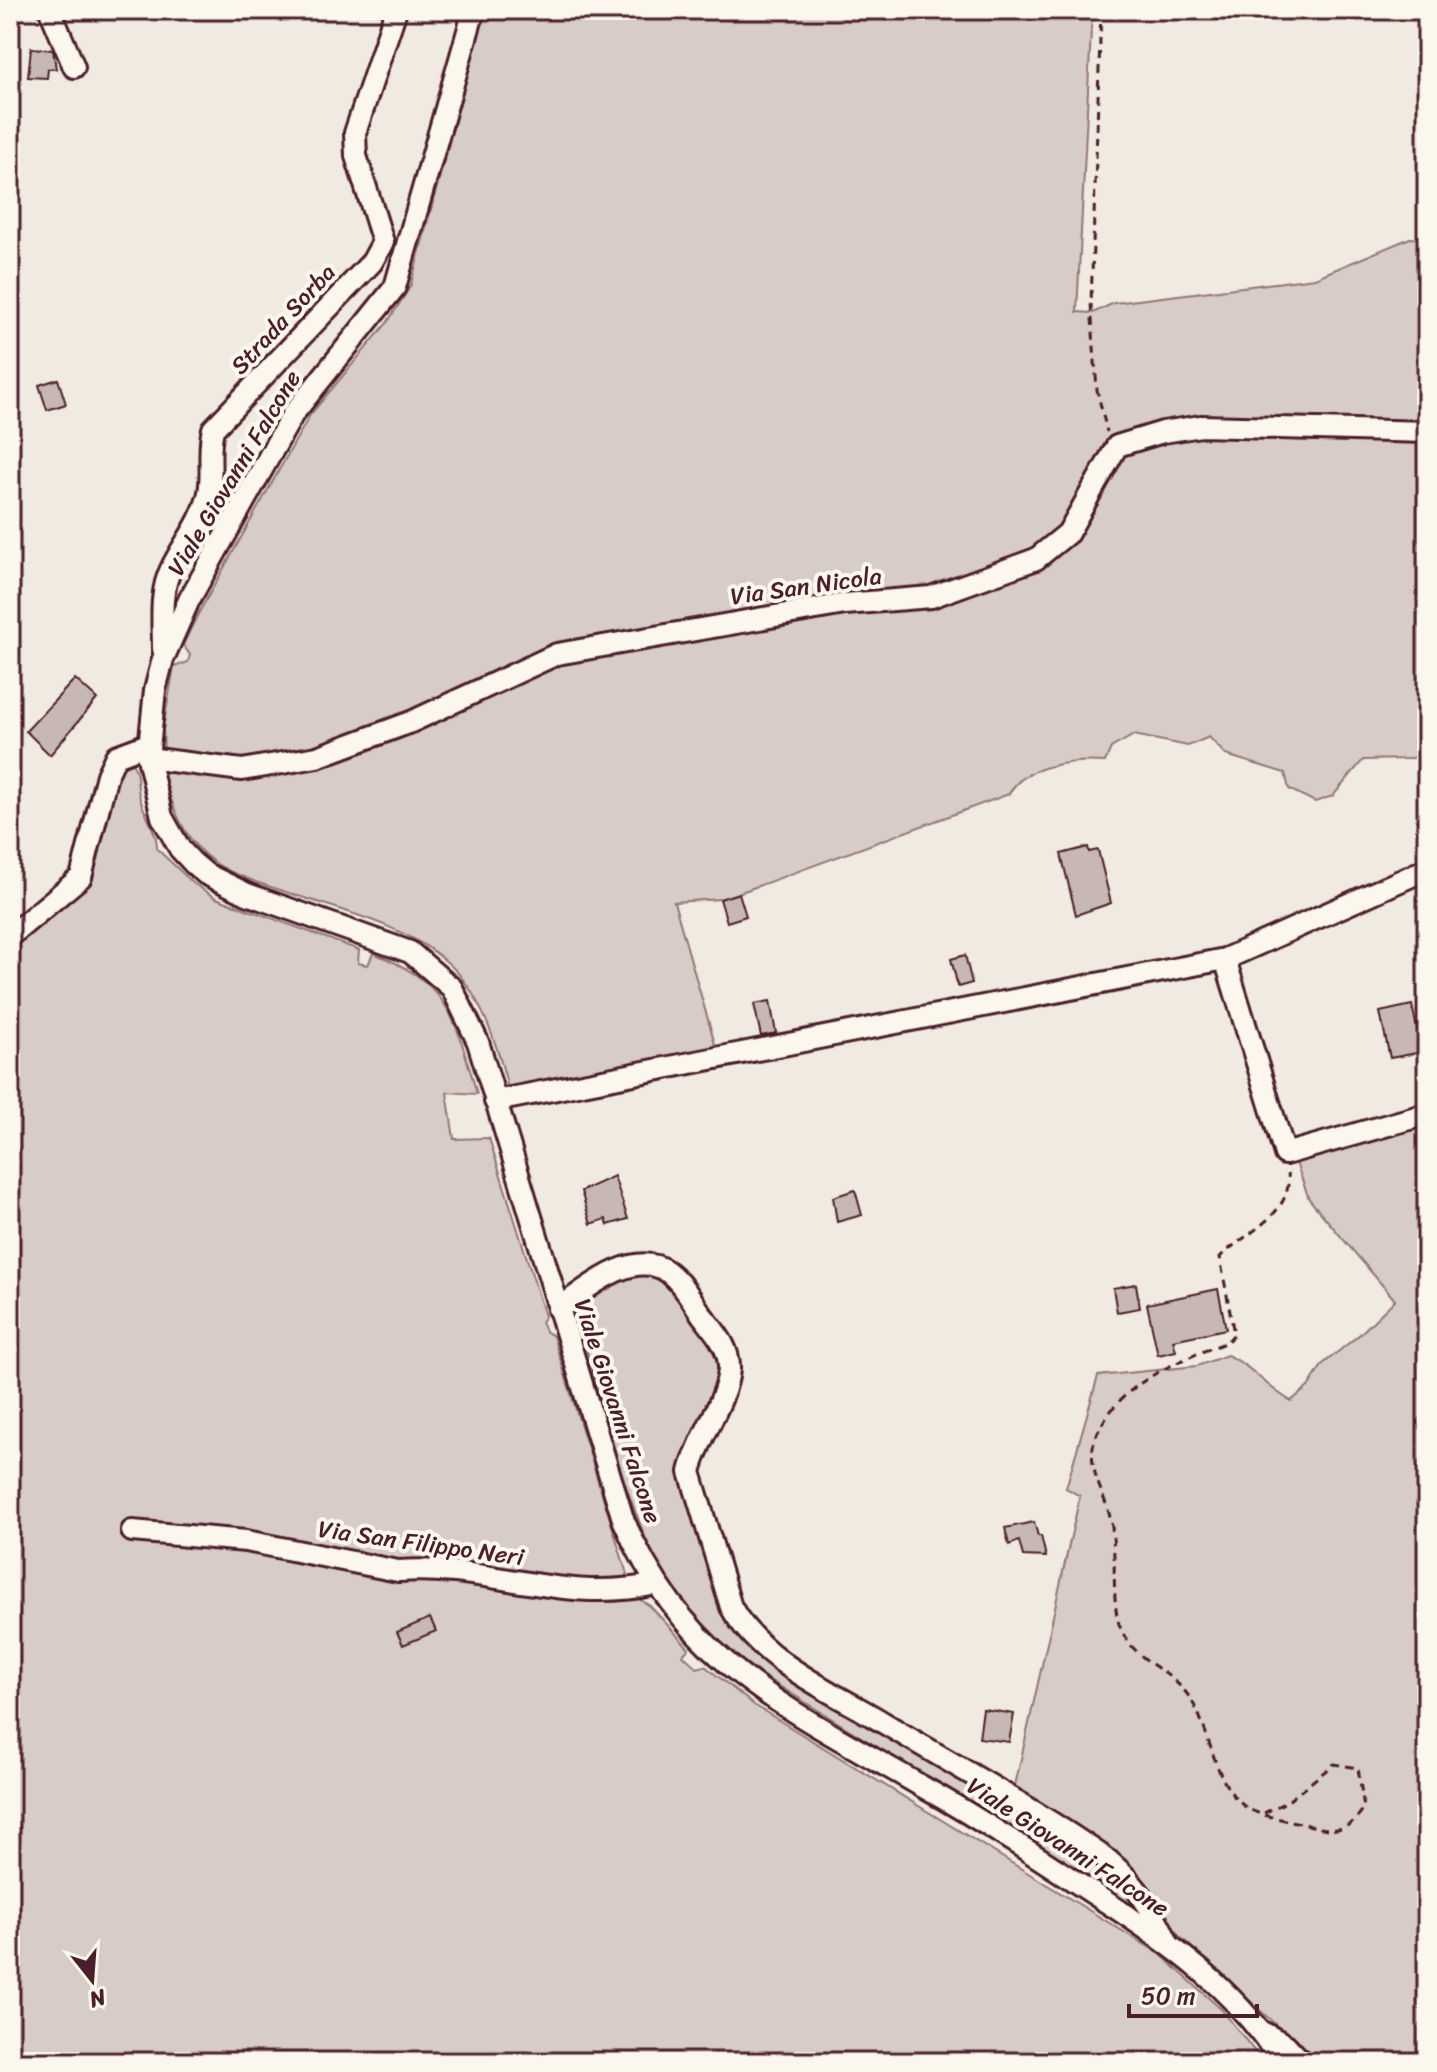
<svg xmlns="http://www.w3.org/2000/svg" width="1437" height="2072" font-family="Sriracha,sans-serif">
	<style>
		.green { fill: #d8ccc6; stroke: #917678; stroke-width: 2 }
		.building { fill: #c8b8b3; stroke: #4a1f2b; stroke-width: 2 }
		.lines { fill: none; stroke-linecap: round; stroke-linejoin: round }
		.minor-casing { stroke: #4a1f2b; stroke-width: 26 }
		.path { stroke: #4a1f2b; stroke-width: 3; stroke-dasharray: 8 6; stroke-linecap: butt }
		.minor { stroke: #fbf7ec; stroke-width: 20 }
		.labels { text-anchor: middle; dominant-baseline: central; stroke-width: 8; stroke-linejoin: round; paint-order: stroke }
		.street-label { font-size: 24px; fill: #4a1f2b; stroke: #fbf7ec }
	</style>
	<rect width="100%" height="100%" fill="#f0eae0"/>
	<filter id="ink" filterUnits="userSpaceOnUse"><feTurbulence type="fractalNoise" baseFrequency=".0125" numOctaves="2"/><feDisplacementMap in="SourceGraphic" scale="16" xChannelSelector="R" yChannelSelector="G"/><feConvolveMatrix kernelMatrix="1 2 1 2 8 2 1 2 1" color-interpolation-filters="sRGB"/></filter>
	<g filter="url(#ink)">
		<g class="green">
			<polygon points="485,10 1092,10 1077,312 1093,313 1114,303 1315,278 1410,238 1427,239 1427,422 1204,419 1108,445 1089,473 1062,529 1030,557 933,592 555,650 317,752 245,763 164,755 163,728 174,667 188,662 190,655 183,645 197,616 310,415 387,323 410,287"/>
			<path d="M1177,434L1427,438V755L1407,759L1363,760L1333,796L1315,802L1289,789L1285,773L1226,755L1209,737L1188,746L1134,735L1111,748L1105,762C1075,760 1024,764 1009,794L744,891L720,899L674,902L717,1051L515,1092L508,1088C498,1047 480,991 448,963C396,914 291,901 225,869C185,847 172,809 162,767L245,774L413,727L586,654L829,613L1049,559L1103,478L1129,447Z"/>
			<path d="M128,760C140,769 136,782 139,795C143,813 158,832 157,849L193,883L216,898L359,950L358,963L368,965L373,953C451,983 455,1020 477,1094L447,1092L454,1139L489,1138L545,1316L541,1322L545,1331L553,1336L627,1574L621,1581L581,1599H639L650,1606L689,1648L683,1655L697,1668L705,1666L754,1705L1160,1954L1222,2010L1263,2062H10V945L64,906L85,881L117,767Z"/>
			<path d="M1427,1119V2062H1316L1175,1932L1139,1881L1014,1790L1080,1496L1066,1488L1098,1376L1197,1366L1227,1355C1252,1366 1267,1388 1291,1401L1308,1387L1323,1364L1360,1334L1395,1300L1309,1199L1294,1157Z"/>
			<path d="M648,1275L668,1284L718,1350L721,1375L685,1452L680,1477L724,1608L734,1625L1106,1865L1146,1915L765,1677C729,1651 693,1622 669,1584C625,1512 601,1396 576,1314C597,1293 617,1277 648,1275Z"/>
		</g>
		<g class="building">
			<polygon points="31,48 53,50 56,69 48,69 47,78 28,77"/>
			<polygon points="58,379 66,404 47,410 39,385"/>
			<polygon points="75,679 97,699 50,755 26,731"/>
			<polygon points="1088,847 1089,852 1098,850 1111,903 1076,915 1061,854"/>
			<polygon points="739,893 746,916 727,922 720,899"/>
			<polygon points="965,955 972,983 958,987 951,959"/>
			<polygon points="770,1001 776,1033 761,1036 754,1004"/>
			<polygon points="1412,1005 1422,1052 1390,1058 1380,1012"/>
			<polygon points="614,1176 628,1219 608,1225 606,1219 591,1224 581,1191"/>
			<polygon points="855,1190 862,1215 837,1222 833,1197"/>
			<polygon points="1136,1284 1140,1308 1117,1312 1113,1288"/>
			<polygon points="1218,1289 1226,1329 1173,1340 1176,1351 1158,1355 1147,1304"/>
			<polygon points="1034,1522 1038,1536 1041,1536 1046,1557 1023,1556 1019,1541 1009,1545 1005,1528"/>
			<polygon points="430,1618 436,1631 403,1645 397,1632"/>
			<polygon points="983,1709 1014,1714 1009,1742 979,1738"/>
		</g>
		<g class="lines">
			<g class="minor-casing">
				<g id="minor">
					<polyline points="50,10 74,67"/>
					<path d="M474,10L395,287L293,414L189,600L163,659L155,690L148,758L162,817L180,849L193,863L206,874L247,894L410,952L452,988L478,1042L623,1519C687,1668 792,1710 923,1787C985,1822 1044,1861 1103,1900C1170,1943 1239,1992 1281,2062"/>
					<path d="M163,649C163,623 159,593 171,569C183,544 201,524 208,497C214,476 207,453 213,429L372,262L383,242L356,156L355,133L396,10"/>
					<polyline points="148,758 242,770 317,757 411,722 557,654 845,604 931,597 1036,559 1068,533 1117,446 1163,432 1201,426 1427,432"/>
					<polyline points="10,936 81,877 107,775 116,756 148,744"/>
					<polyline points="1225,959 1285,1154 1427,1114"/>
					<polyline points="495,1101 1225,959 1427,869"/>
					<path d="M558,1309C585,1290 633,1247 668,1272C682,1283 692,1300 702,1315C714,1331 730,1347 729,1369C726,1404 698,1437 690,1472L731,1607C761,1662 833,1692 884,1723C959,1768 1037,1810 1108,1860C1136,1884 1152,1908 1167,1941"/>
					<path d="M132,1531L246,1541L398,1571C488,1564 563,1605 656,1584"/>
					<polyline points="1264,2033 1286,2045 1302,2062"/>
				</g>
			</g>
			<g class="path">
				<polyline points="1101,10 1091,304 1097,390 1107,432"/>
				<path d="M1264,1813L1288,1801L1334,1764L1358,1768L1364,1808C1347,1833 1336,1832 1308,1825C1290,1820 1259,1817 1244,1806C1209,1779 1212,1720 1182,1688C1160,1665 1131,1658 1119,1624C1111,1599 1117,1552 1111,1521C1105,1492 1083,1465 1097,1434C1121,1381 1177,1362 1227,1342L1234,1334L1220,1257C1246,1232 1293,1215 1288,1173"/>
			</g>
			<use href="#minor" class="minor"/>
		</g>
	</g>
	<g class="labels">
		<g class="street-label">
			<text transform="translate(283 319) rotate(-47)">Strada Sorba</text>
			<text transform="translate(234 473) rotate(-59)">Viale Giovanni Falcone</text>
			<text transform="translate(806 586) rotate(-8)">Via San Nicola</text>
			<text transform="translate(618 1411) rotate(72)">Viale Giovanni Falcone</text>
			<text transform="translate(421 1543) rotate(8)">Via San Filippo Neri</text>
			<text transform="translate(1068 1847) rotate(33)">Viale Giovanni Falcone</text>
		</g>
	</g>
	<rect width="1437" height="2072" fill="none" stroke="#fbf7ec" stroke-width="40"/>
	<rect x="20" y="20" width="1397" height="2032" fill="none" stroke="#4a1f2b" stroke-width="3" filter="url(#ink)"/>
	<g transform="translate(92 1980) rotate(163)" stroke="#fbf7ec" stroke-width="6" paint-order="stroke">
	<path d="M0-6L14 30L0 20L-14 30Z" fill="#4a1f2b"/>
	<text y="-12" font-size="22" font-weight="bold" text-anchor="middle" fill="#4a1f2b">N</text>
	</g>
	<path d="M1129 2004v12h128v-12" fill="none" stroke="#4a1f2b" stroke-width="4"/>
	<text x="1141" y="2004" font-size="24" fill="#4a1f2b" stroke="#fbf7ec" stroke-width="6" paint-order="stroke">50 m</text>
</svg>
